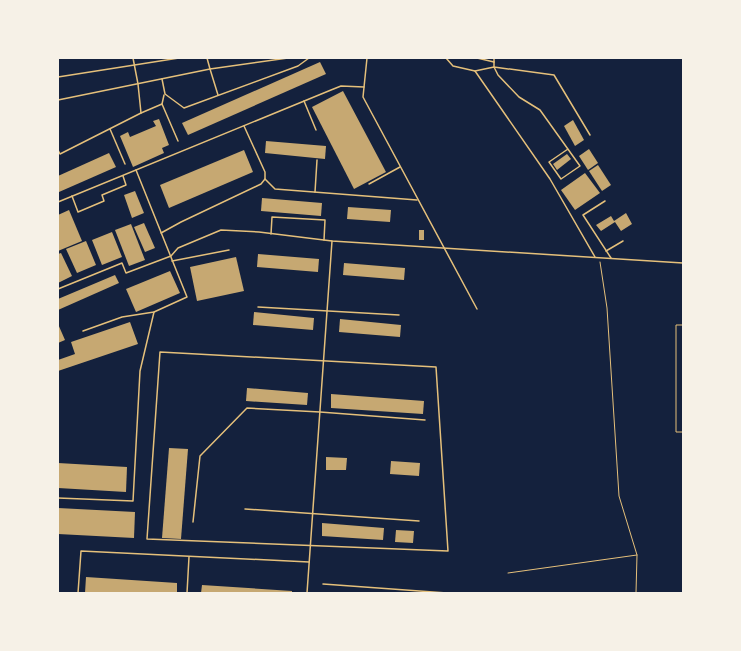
<svg xmlns="http://www.w3.org/2000/svg" width="741" height="651" font-family="'Libre Baskerville',serif">
	<style>
		.building { fill: #c6a872 }
		.lines { fill: none; stroke-linecap: round; stroke-linejoin: round }
		.path { stroke: #e5c07b; stroke-width: 1 }
		.service { stroke: #e5c07b; stroke-width: 1.5 }
	</style>
	<rect width="100%" height="100%" fill="#14213d"/>
	<g class="building">
		<polygon points="320,62 326,74 188,135 182,123"/>
		<polygon points="343,91 386,172 354,189 312,107"/>
		<polygon points="159,119 169,145 162,148 164,153 133,167 120,136 128,132 130,137 156,126 153,121"/>
		<polygon points="573,120 584,140 575,146 564,126"/>
		<polygon points="266,141 326,146 325,159 265,153"/>
		<polygon points="589,149 598,163 588,170 579,156"/>
		<polygon points="244,150 253,172 169,208 160,185"/>
		<polygon points="109,153 116,167 59,192 58,176"/>
		<polygon points="567,154 571,159 557,170 553,164"/>
		<polygon points="598,165 611,185 602,191 589,171"/>
		<polygon points="585,173 600,193 575,210 561,190"/>
		<polygon points="135,191 144,213 132,218 124,195"/>
		<polygon points="262,198 322,203 321,216 261,211"/>
		<polygon points="348,207 391,210 390,222 347,219"/>
		<polygon points="69,210 82,241 58,251 58,215"/>
		<polygon points="626,213 632,224 621,231 615,222 601,231 596,225 611,216 614,221"/>
		<polygon points="144,223 155,248 145,252 134,227"/>
		<polygon points="131,224 145,260 129,266 115,230"/>
		<rect x="419" y="230" width="5" height="10"/>
		<polygon points="112,232 122,257 102,265 92,240"/>
		<polygon points="86,241 96,265 77,273 66,249"/>
		<polygon points="61,253 72,276 58,283 58,254"/>
		<polygon points="258,254 319,259 318,272 257,267"/>
		<polygon points="236,257 244,291 197,301 190,267"/>
		<polygon points="344,263 405,268 404,280 343,275"/>
		<polygon points="170,271 180,293 136,312 126,289"/>
		<polygon points="115,275 119,283 58,310 58,299"/>
		<polygon points="254,312 314,318 313,330 253,325"/>
		<polygon points="340,319 401,325 400,337 339,332"/>
		<polygon points="130,322 138,344 58,371 58,360 75,354 71,342"/>
		<polygon points="58,324 65,340 58,343"/>
		<polygon points="247,388 308,393 307,405 246,401"/>
		<polygon points="331,394 424,401 423,414 331,408"/>
		<polygon points="169,448 188,449 181,539 162,538"/>
		<polygon points="326,457 347,458 346,470 326,470"/>
		<polygon points="391,461 420,463 419,476 390,474"/>
		<polygon points="58,463 127,467 126,492 58,488"/>
		<polygon points="58,508 135,512 134,538 58,534"/>
		<polygon points="322,523 384,528 383,540 322,536"/>
		<polygon points="396,530 414,531 413,543 395,542"/>
		<polygon points="86,577 177,583 177,593 85,593"/>
		<polygon points="202,585 292,591 292,593 201,593"/>
	</g>
	<g class="lines">
		<g class="path">
			<polyline points="600,262 607,308 619,496 637,555 636,593"/>
			<polyline points="683,325 676,325 676,432 683,432"/>
			<polyline points="508,573 637,555"/>
		</g>
		<g class="service">
			<polyline points="367,58 363,97 477,309"/>
			<polyline points="446,58 453,66 475,71 494,67 498,75 519,97 540,110 580,166 561,179 549,162 568,149"/>
			<polyline points="477,58 494,62"/>
			<polyline points="494,58 494,67 554,75 590,135"/>
			<polyline points="475,71 550,179 595,257"/>
			<polyline points="58,77 179,58"/>
			<polyline points="162,79 165,94 184,108 298,66 309,58"/>
			<polyline points="218,95 210,69 288,58"/>
			<polyline points="58,100 210,69 207,58"/>
			<polyline points="304,101 316,130"/>
			<polyline points="162,104 164,95"/>
			<polyline points="141,113 162,104 178,141"/>
			<polyline points="110,129 125,164"/>
			<polyline points="58,150 60,154 141,113 138,84 133,58"/>
			<polyline points="265,179 275,189 417,200"/>
			<polyline points="369,184 400,167"/>
			<polyline points="315,192 317,160"/>
			<polyline points="72,196 78,212 104,201 102,195 126,185 123,176"/>
			<polyline points="605,201 583,215 611,258"/>
			<polyline points="58,202 331,90 341,86 364,87"/>
			<polyline points="161,233 181,222 261,184 265,179 265,172 244,126"/>
			<polyline points="271,234 272,217 325,220 324,240"/>
			<polyline points="606,251 623,241"/>
			<polyline points="172,261 229,250"/>
			<polyline points="58,289 122,263 126,273 171,256 178,248 221,230 259,232 332,241 683,263"/>
			<polyline points="258,307 399,315"/>
			<polyline points="83,331 122,317 154,312 187,297 136,170"/>
			<polygon points="160,352 436,367 448,551 147,539"/>
			<polyline points="58,498 133,501 140,371 154,312"/>
			<polyline points="245,509 419,521"/>
			<polyline points="193,522 200,456 247,408 320,412 425,420"/>
			<polyline points="323,584 447,593"/>
			<polyline points="78,593 81,551 309,562"/>
			<polyline points="187,593 189,557"/>
			<polyline points="307,593 332,241"/>
		</g>
	</g>
	<rect width="741" height="651" fill="none" stroke="#f6f1e7" stroke-width="118"/>
</svg>
